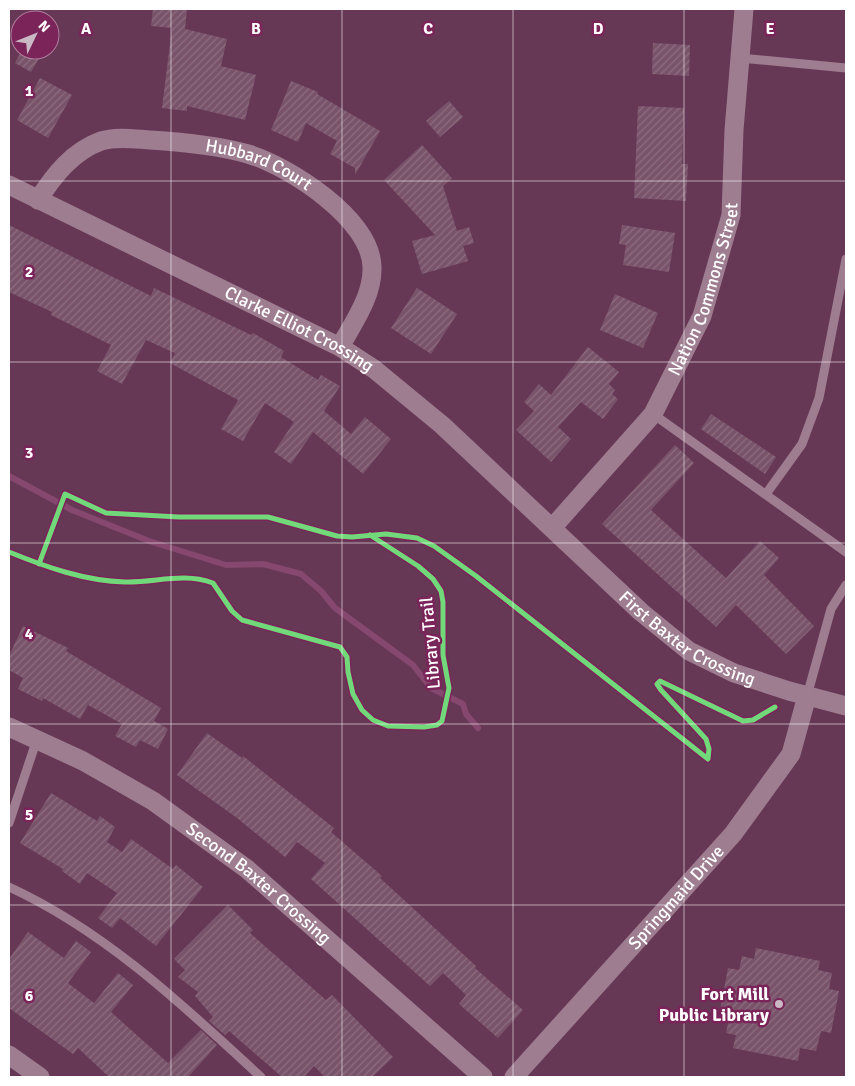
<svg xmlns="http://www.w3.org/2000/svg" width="855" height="1086" font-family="Signika,sans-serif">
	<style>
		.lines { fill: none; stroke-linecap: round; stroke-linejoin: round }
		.stream { stroke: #87486f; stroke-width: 6 }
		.building { fill: url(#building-hatch) }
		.service { stroke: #9e7d91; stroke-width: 9 }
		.minor { stroke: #9e7d91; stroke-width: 19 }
		.cycleway-casing { stroke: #7b245a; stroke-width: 8 }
		.cycleway { stroke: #71d979; stroke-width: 5 }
		.grid { fill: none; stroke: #fff; stroke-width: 1; stroke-opacity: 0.55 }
		.poi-dot { fill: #cab9c4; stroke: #7b245a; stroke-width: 2 }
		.labels { text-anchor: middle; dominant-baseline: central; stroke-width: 5; stroke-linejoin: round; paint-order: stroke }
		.street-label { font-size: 18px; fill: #fff; stroke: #7b245a }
		.poi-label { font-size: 18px; font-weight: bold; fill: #fff; stroke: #7b245a; text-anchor: end }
		.grid-label { font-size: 16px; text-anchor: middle; font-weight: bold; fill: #fff; stroke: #7b245a; stroke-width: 5; stroke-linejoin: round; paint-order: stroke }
	</style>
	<defs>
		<pattern id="building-hatch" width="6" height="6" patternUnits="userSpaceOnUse" patternTransform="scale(1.25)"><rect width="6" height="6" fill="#79536a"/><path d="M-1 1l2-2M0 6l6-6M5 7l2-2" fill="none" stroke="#8d6d80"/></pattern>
	</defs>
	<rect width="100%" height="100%" fill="#673855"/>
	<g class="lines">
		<polyline class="stream" points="9,476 72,510 149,541 226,565 263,564 301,574 321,591 335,608 413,665 431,688 463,704 466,714 478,728"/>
	</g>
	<g class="building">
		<polygon points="153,9 187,9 185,29 227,39 221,66 256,75 245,120 187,106 187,111 162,108 172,28 151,26"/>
		<polygon points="653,43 690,45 689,76 652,74"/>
		<polygon points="22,50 44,50 31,72 15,63"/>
		<polygon points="40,78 72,95 48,138 17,120"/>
		<polygon points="291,81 318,92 317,94 380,131 355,175 355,168 330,154 337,141 306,123 298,142 271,130"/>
		<polygon points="449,101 463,117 440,137 426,121"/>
		<polygon points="638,106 684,108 682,164 688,164 686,201 634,198"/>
		<polygon points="422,145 452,178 443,186 457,231 469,227 474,243 463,246 468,261 422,274 412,241 435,235 384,180"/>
		<polygon points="9,225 151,296 154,288 251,335 253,333 284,351 281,357 318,380 321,375 340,386 324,411 351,434 365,417 391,439 363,474 313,432 291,464 274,452 294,422 265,403 243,441 221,429 238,400 170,363 175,353 146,340 122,384 97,371 111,345 51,315 52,312 9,292"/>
		<polygon points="622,225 675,233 669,272 623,265 626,245 619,244"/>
		<polygon points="417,288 457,314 431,354 391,328"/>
		<polygon points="615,294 658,313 643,348 600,330"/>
		<polygon points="588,347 619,372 609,384 615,390 612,394 618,399 603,419 581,402 558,427 571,439 551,462 516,430 534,411 524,402 539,384 551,395"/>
		<polygon points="711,414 776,457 765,474 701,429"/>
		<polygon points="675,445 694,463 651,510 726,578 760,541 779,558 764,575 814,626 786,654 736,605 716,627 602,524"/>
		<polygon points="23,626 68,648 66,651 161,708 154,721 168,729 158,749 140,740 136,747 115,736 122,724 88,705 80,719 43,698 42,701 18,689 23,678 9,670 9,656"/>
		<polygon points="207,733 242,758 243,756 334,828 331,832 382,876 380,878 476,966 475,968 523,1010 498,1038 459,1004 466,995 443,973 430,986 311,879 325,863 297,842 285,857 237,818 177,775"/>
		<polygon points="51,793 97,821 100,816 115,827 107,842 122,852 131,839 173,869 176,865 203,887 156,946 120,918 112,928 98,918 117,893 87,873 80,884 62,871 63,869 20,843"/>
		<polygon points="228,905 253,930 250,933 326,1000 332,995 393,1057 372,1077 325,1077 314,1066 304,1077 282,1077 229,1031 225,1035 209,1021 213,1017 195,996 198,992 178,977 185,970 174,959"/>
		<polygon points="28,932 64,958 76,941 91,952 68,983 94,1003 118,973 133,985 111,1012 168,1063 201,1030 217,1045 188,1077 109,1077 78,1048 73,1054 9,1008 9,959"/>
		<polygon points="756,948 820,961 818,970 832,973 829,989 839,991 831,1033 821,1031 816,1051 800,1048 798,1061 733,1048 736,1035 726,1033 729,1018 719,1016 728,968 739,970 742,956 754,959"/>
	</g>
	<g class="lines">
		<g class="service">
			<polyline points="740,58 846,68"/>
			<polyline points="653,414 846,552"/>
			<polyline points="766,494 802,444 819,398 846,259"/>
			<polyline points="807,696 831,609 846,585"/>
			<polyline points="9,823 37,739"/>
			<path d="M9,887C105,931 184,1006 261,1077"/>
		</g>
		<g class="minor">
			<path id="s1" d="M9,185L340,347L374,369L442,425L641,612L689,651L734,673L789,691L846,706"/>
			<path id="s2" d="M38,200C54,175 73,151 101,141C116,136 135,139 150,140C183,142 216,145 248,154C289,166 371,219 372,267C373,296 353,323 340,347"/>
			<path id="s3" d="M552,528L653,414L702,316L731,215L734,130L744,9"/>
			<path id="s4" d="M9,727L83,761L153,801L247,869L483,1077"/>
			<polyline points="9,1055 40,1077"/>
			<path id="s5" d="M514,1077L733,834L791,754L807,696"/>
		</g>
		<g class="cycleway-casing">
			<g id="cycleway">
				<path d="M9,552C46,567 85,581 125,582C155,583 183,572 213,583L232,611L242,620L340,647L347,657L348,672L353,694L362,710L373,720L388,726L424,727L437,725L442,721L449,688L443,655V602L441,591L433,579L418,566L370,535"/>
				<polyline points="39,564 65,494 106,513 179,517 268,517 337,536 352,537 386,534 417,538 434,546 476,576 708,759 709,749 706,739 661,690 657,684 660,681 743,721 753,720 775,707"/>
			</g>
		</g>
		<use href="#cycleway" class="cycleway"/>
	</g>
	<path class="grid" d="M171,9V1077M342,9V1077M513,9V1077M684,9V1077M9,181H846M9,362H846M9,543H846M9,724H846M9,905H846"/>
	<circle class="poi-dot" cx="779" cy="1004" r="5"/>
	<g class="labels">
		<g class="street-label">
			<text stroke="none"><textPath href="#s2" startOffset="250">Hubbard Court</textPath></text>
			<text stroke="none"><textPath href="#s3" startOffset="288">Nation Commons Street</textPath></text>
			<text stroke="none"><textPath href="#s1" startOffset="324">Clarke Elliot Crossing</textPath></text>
			<text stroke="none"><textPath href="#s1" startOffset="824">First Baxter Crossing</textPath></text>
			<text transform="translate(430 643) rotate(-95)">Library Trail</text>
			<text stroke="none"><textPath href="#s4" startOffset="296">Second Baxter Crossing</textPath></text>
			<text stroke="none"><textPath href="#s5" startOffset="242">Springmaid Drive</textPath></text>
		</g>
		<g class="poi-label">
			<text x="769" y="994">Fort Mill<tspan x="769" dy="21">Public Library</tspan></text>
		</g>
	</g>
	<g class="grid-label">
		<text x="86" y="34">A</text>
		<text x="256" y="34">B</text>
		<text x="428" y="34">C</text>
		<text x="598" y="34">D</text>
		<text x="770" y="34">E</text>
		<text x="29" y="96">1</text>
		<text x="29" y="277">2</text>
		<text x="29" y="458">3</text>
		<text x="29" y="639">4</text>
		<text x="29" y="820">5</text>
		<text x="29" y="1001">6</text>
	</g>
	<rect width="855" height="1086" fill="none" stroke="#ffffff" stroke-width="20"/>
	<g transform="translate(35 35) rotate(47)"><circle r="24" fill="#7b245a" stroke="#b07c9c"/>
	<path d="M0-4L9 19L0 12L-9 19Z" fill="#cab9c4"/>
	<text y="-8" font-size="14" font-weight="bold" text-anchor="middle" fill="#ffffff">N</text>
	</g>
</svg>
